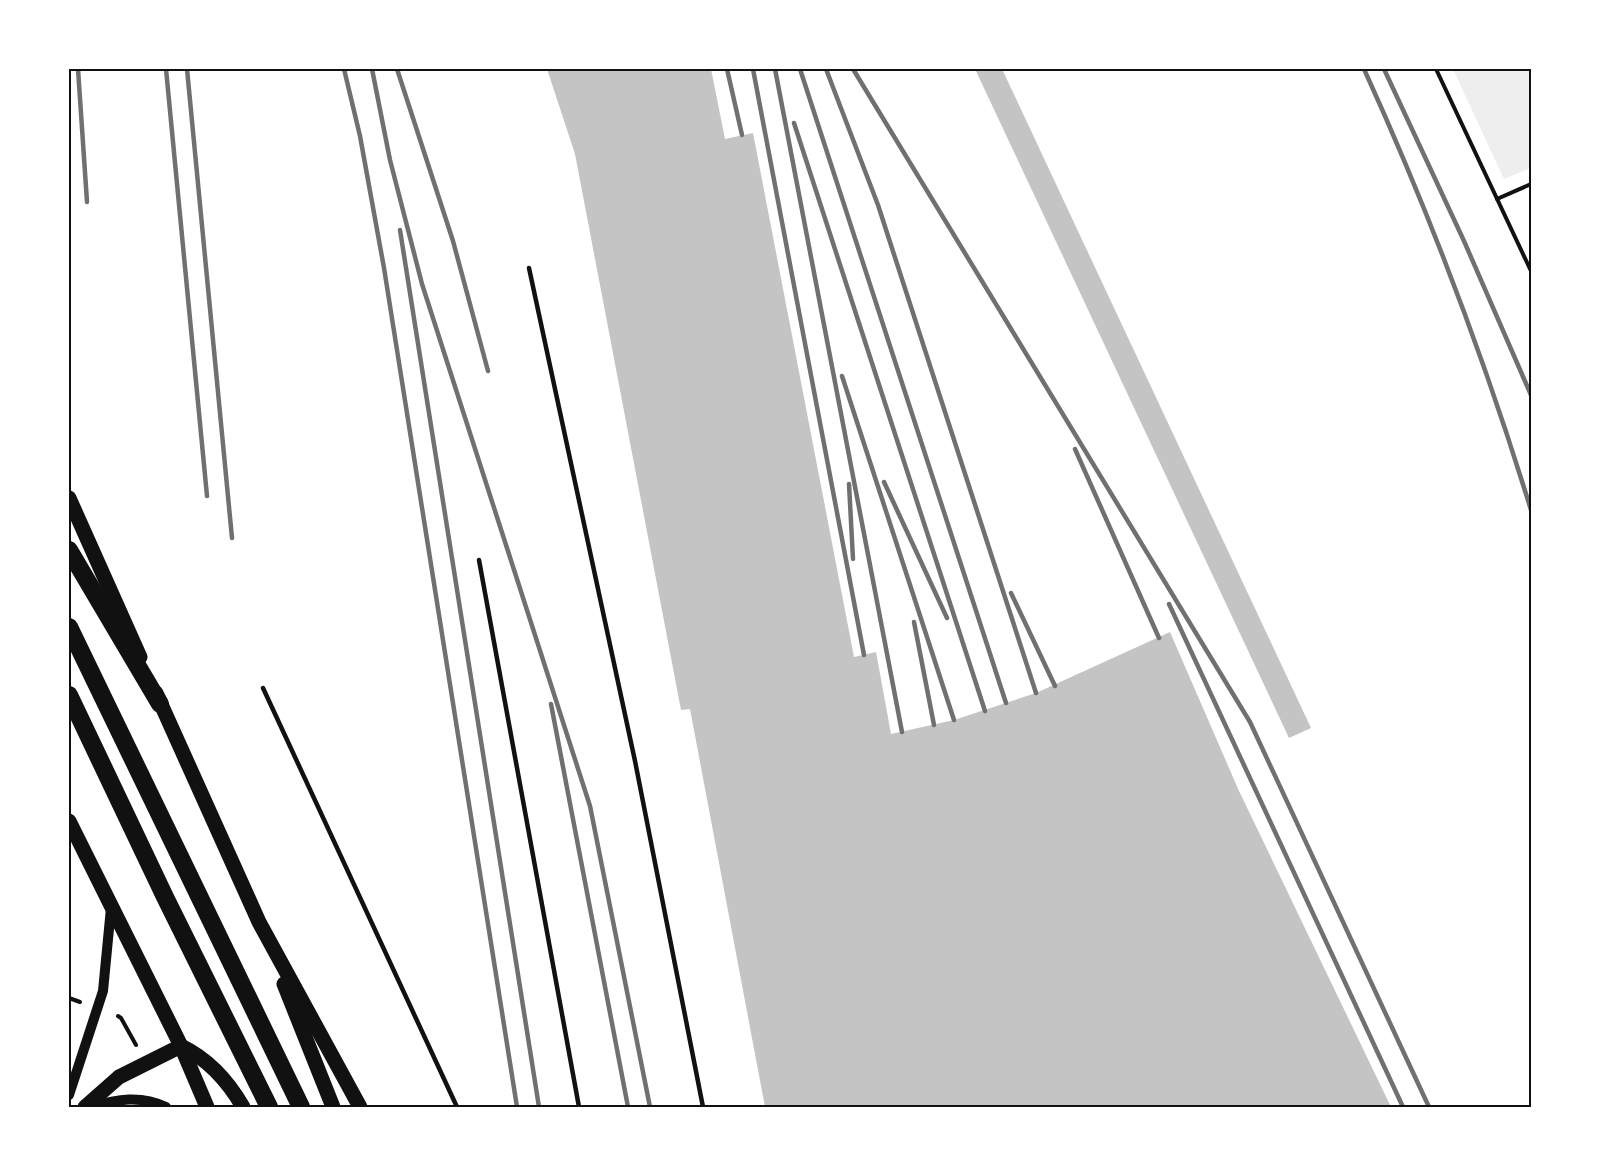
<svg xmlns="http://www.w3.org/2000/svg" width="1600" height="1176" font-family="Signika,sans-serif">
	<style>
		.green { fill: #eee }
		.building { fill: #c4c4c4 }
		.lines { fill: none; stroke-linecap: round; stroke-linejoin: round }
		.path { stroke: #111; stroke-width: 4 }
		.service { stroke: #111; stroke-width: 4.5 }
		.tertiary { stroke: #111; stroke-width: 10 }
		.primary { stroke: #111; stroke-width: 15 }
		.motorway { stroke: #111; stroke-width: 18 }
		.rail { stroke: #707070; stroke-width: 4.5 }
		.neatline { fill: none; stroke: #111; stroke-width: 2 }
	</style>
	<rect width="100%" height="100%" fill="#fff"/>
	<polygon class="green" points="1453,69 1531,69 1531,168 1504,179"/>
	<g class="building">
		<polygon points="547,69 711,69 725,139 753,133 854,657 876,652 891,734 954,720 1036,693 1170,632 1239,791 1391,1107 765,1107 690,709 681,710 575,154"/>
		<polygon points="975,69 1002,69 1311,728 1289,738"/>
	</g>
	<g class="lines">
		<g class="path">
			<polyline points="1436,69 1531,271"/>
			<polyline points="1497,199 1531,184"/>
			<polyline points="69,998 80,1002"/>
			<polyline points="118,1016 121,1018 136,1045"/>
		</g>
		<g class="service">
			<polyline points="529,268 635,761 703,1107"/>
			<polyline points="479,560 579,1107"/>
			<polyline points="263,688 457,1107"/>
		</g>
		<g class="tertiary">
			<polyline points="69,1095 103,991 111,908"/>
			<path d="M91,1107C117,1099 141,1095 166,1107"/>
		</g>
		<g class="primary">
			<polyline points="69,498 140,657"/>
			<polyline points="156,693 259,922 360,1107"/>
			<polyline points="69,821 181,1046 207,1107"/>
			<polyline points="284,984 333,1107"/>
			<path d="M181,1046C208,1059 228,1081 243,1107"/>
			<polyline points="85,1107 119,1077 181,1046"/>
		</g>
		<g class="motorway">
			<polyline points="69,550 160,704"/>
			<polyline points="69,627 301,1107"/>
			<polyline points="69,695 165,897 269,1107"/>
		</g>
		<g class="rail">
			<polyline points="78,69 87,202"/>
			<polyline points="166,69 207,496"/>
			<polyline points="187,69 232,538"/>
			<polyline points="344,69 360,136 384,268 517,1107"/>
			<polyline points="372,69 390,160 422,284 590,806 650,1107"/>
			<polyline points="397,69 453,241 488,371"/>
			<polyline points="727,69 742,135"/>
			<polyline points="753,69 864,655"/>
			<polyline points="775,69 902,732"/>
			<polyline points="800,69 1006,703"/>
			<polyline points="826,69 878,205 1036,693"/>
			<polyline points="853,69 1250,722 1429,1107"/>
			<path d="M1364,69C1429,212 1485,360 1531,510"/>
			<polyline points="1384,69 1464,241 1531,395"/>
			<polyline points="794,123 985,711"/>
			<polyline points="400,230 539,1107"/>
			<polyline points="842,376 954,720"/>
			<polyline points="1075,449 1159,638"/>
			<polyline points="884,482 947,618"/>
			<polyline points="849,484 853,559"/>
			<polyline points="1011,593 1055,686"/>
			<polyline points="1169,604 1403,1107"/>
			<polyline points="914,622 934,725"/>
			<polyline points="551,704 628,1107"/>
		</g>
	</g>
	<rect width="1600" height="1176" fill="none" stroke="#ffffff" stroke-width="141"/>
	<rect x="70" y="70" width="1460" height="1036" class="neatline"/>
</svg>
